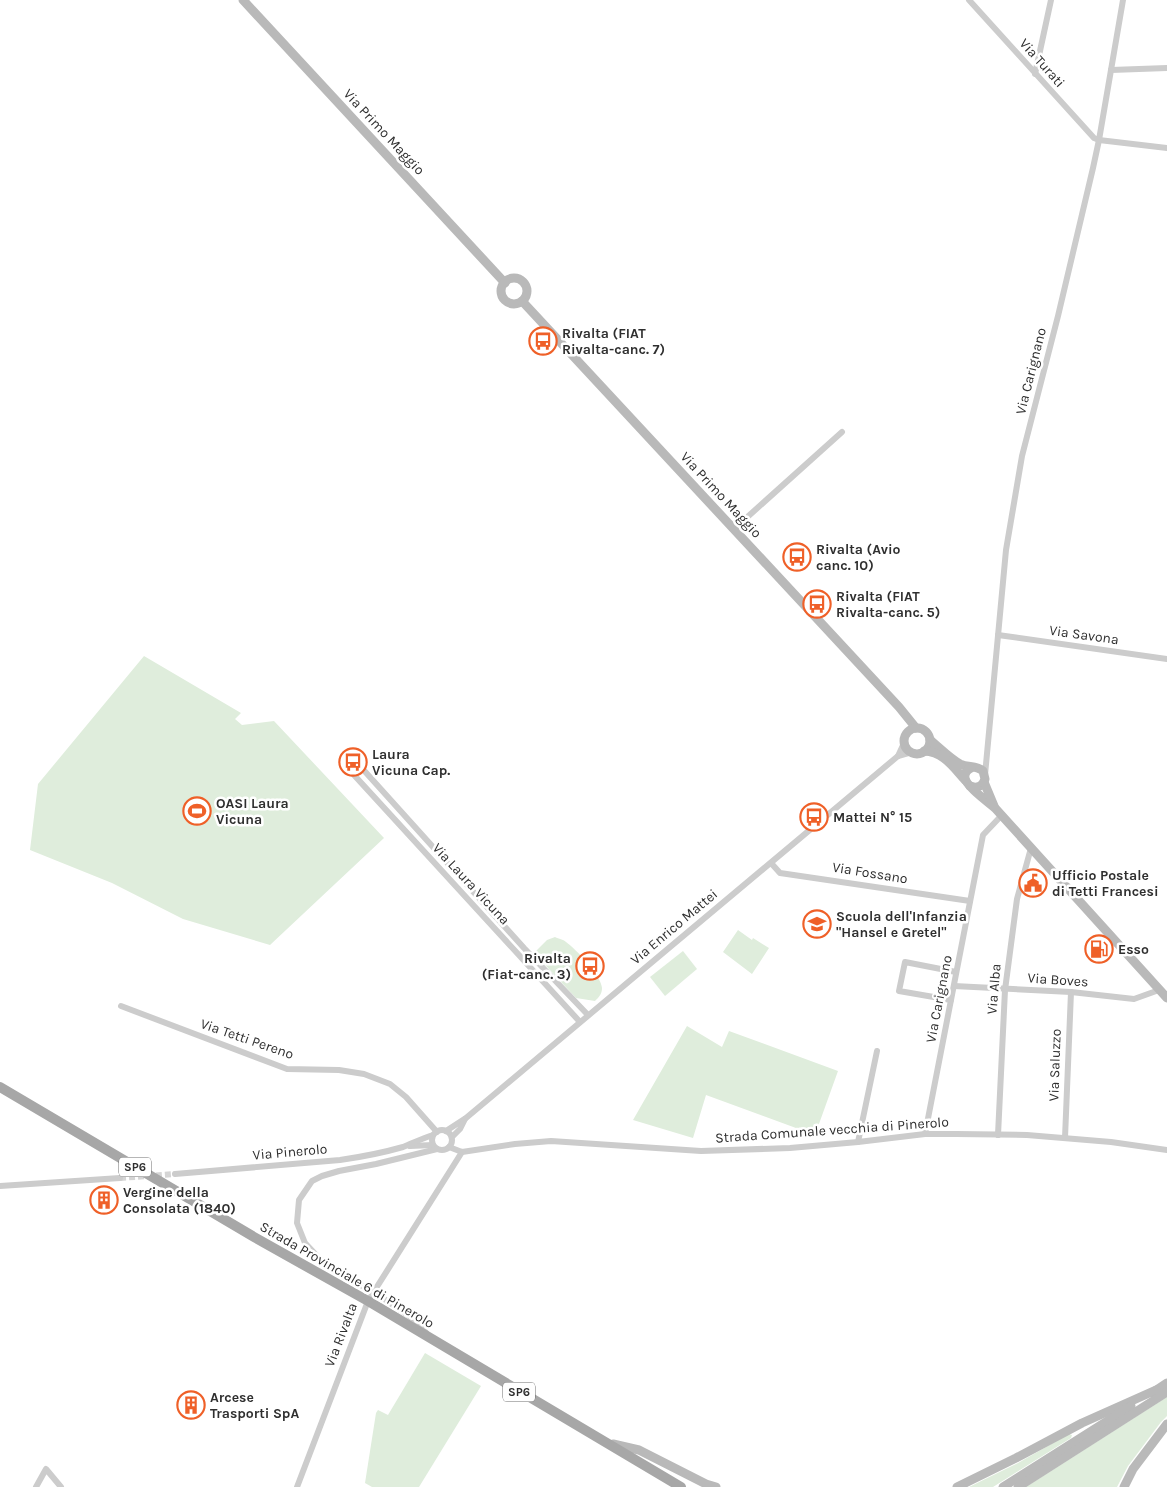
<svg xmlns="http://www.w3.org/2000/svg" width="1167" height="1487" font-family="Karla,sans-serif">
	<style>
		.green { fill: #dfeddc }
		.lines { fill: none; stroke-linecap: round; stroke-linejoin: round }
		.street-tunnel { stroke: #d5d5d5; stroke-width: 6; stroke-dasharray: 6 3; stroke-linecap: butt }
		.street { stroke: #ccc; stroke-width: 6 }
		.secondary { stroke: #b9b9b9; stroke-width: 9 }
		.primary { stroke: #a7a7a7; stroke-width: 10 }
		.labels { text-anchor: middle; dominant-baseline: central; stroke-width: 5; stroke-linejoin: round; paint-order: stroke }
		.shield { fill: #fff; stroke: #6d6d6d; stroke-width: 1 }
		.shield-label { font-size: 12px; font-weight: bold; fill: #2f2f2f }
		.street-label { font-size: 14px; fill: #2f2f2f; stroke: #fff }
		.poi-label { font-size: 14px; font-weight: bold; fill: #2f2f2f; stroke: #fff; text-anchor: start }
	</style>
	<rect width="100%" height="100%" fill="#fff"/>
	<g class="green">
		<polygon points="144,656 241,713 235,719 242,725 274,721 384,838 270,945 183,919 112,883 30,850 38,784"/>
		<polygon points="738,930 752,940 753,938 769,948 752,974 723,952"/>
		<path d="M555,937C559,939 563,939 566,942C575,948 602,977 602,988C602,994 599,997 595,1001L576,998L534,953L547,940Z"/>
		<polygon points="683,951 697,969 665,996 650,977"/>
		<polygon points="687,1026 722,1047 729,1031 838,1071 815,1135 706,1095 693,1138 633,1120"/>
		<polygon points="425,1353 481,1386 419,1487 372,1487 365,1483 376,1413 378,1410 388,1415"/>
		<polygon points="1167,1397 1167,1416 1161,1422 1128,1466 1117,1487 1026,1487"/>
		<polygon points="1069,1434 1072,1435 1071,1438 993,1487 969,1487 1018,1463"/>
	</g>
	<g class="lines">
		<polyline class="street-tunnel" points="120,1178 175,1174"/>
		<g class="street">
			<polyline points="969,0 1094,138 1099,140 1167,148"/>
			<polyline points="1111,70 1167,68"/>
			<polyline points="1035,74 1051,0"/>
			<polyline points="734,529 842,432"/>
			<polyline points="998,635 1167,659"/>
			<polyline points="898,756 905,741"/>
			<polyline points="343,763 518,954 580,1022"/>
			<polyline points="360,766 524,948 588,1015"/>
			<polyline points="985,775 1006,550 1022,456 1058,316 1093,168 1099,140 1123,0"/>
			<polyline points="771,863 780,873 970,901"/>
			<polyline points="954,986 1071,992 1134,999 1159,990"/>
			<polyline points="951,1000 899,991 905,962 956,972"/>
			<polyline points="121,1006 287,1069 339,1070 364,1074 390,1084 406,1097 437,1132"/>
			<circle cx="442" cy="1140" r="10"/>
			<polyline points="446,1131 466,1118 898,756 912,752"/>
			<polyline points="925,1134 983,835 1001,816"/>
			<polyline points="998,1135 1005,990 1017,899 1031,848"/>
			<polyline points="452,1137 460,1129 465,1119"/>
			<polyline points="1065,1138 1071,992"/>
			<polyline points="858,1142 877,1051"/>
			<polyline points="410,1146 433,1145"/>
			<polyline points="449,1147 462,1152 515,1144 551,1141 701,1151 790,1148 858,1142 925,1134 956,1134 1027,1135 1111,1142 1167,1150"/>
			<path d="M175,1174L340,1160C361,1157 382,1153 403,1147C413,1143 423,1138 433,1135"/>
			<polyline points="0,1186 120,1178"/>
			<polyline points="427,1334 418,1322 374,1292 355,1282 319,1258 305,1243 297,1223 299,1200 312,1181 322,1176 339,1171 376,1164 437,1149"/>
			<polyline points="36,1487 46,1469 61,1487"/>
			<polyline points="297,1487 368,1301 462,1152"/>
		</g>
		<g class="secondary">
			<polyline points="243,0 505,283"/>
			<circle cx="514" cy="291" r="13"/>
			<polyline points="522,301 899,707 916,728"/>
			<circle cx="917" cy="741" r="13"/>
			<path d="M930,740C940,748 949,758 960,764C968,768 976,765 983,771L985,779C983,786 977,789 970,786"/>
			<path d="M924,751C944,752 953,767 966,781"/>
			<path d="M971,768C967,770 964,773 965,778C966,786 988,802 995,808L1167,998"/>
			<polyline points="984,782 994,806"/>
			<polyline points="1152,1393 1167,1383"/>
			<polyline points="613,1444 639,1450 706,1484 716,1487"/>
			<polyline points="957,1487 1016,1458 1082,1423 1156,1390"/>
			<polyline points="1003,1487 1131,1406"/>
			<polyline points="1018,1487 1167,1392"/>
			<polyline points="1124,1487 1133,1469 1167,1424"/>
		</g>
		<polyline class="primary" points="0,1087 254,1237 368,1301 681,1487"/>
	</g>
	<defs>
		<g id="bus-ring" transform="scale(1.4375)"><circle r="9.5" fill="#fff" stroke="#ef6028" stroke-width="1.5"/><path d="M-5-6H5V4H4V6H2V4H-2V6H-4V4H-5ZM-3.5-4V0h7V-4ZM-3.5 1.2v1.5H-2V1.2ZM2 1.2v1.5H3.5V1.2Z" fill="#ef6028"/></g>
		<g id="stadium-ring" transform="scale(1.4375)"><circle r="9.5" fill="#fff" stroke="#ef6028" stroke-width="1.5"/><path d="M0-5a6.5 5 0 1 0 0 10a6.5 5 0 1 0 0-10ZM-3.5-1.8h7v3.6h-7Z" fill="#ef6028"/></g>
		<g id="civic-ring" transform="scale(1.4375)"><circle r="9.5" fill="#fff" stroke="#ef6028" stroke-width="1.5"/><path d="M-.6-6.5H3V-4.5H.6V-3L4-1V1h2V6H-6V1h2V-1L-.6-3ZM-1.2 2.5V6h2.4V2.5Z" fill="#ef6028"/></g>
		<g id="school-ring" transform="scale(1.4375)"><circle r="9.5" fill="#fff" stroke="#ef6028" stroke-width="1.5"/><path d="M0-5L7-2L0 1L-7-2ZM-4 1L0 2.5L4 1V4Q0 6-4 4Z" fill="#ef6028"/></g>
		<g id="fuel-ring" transform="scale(1.4375)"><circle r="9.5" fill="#fff" stroke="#ef6028" stroke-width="1.5"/><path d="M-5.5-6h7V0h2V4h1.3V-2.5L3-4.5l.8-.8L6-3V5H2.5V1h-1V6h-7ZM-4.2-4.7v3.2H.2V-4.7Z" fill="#ef6028"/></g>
		<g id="building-ring" transform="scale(1.4375)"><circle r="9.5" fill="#fff" stroke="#ef6028" stroke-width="1.5"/><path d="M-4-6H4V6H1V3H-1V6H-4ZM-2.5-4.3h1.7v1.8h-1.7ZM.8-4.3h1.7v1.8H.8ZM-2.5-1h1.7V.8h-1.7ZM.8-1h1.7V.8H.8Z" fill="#ef6028"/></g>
	</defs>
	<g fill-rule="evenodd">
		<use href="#bus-ring" x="543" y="341"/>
		<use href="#bus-ring" x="797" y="557"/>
		<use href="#bus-ring" x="817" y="604"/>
		<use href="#bus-ring" x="353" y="762"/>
		<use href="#stadium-ring" x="197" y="811"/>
		<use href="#bus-ring" x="814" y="817"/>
		<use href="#civic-ring" x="1033" y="883"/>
		<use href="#school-ring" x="817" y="924"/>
		<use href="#fuel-ring" x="1099" y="949"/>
		<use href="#bus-ring" x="590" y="966"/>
		<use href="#building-ring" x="104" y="1200"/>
		<use href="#building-ring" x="191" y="1405"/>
	</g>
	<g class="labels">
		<g class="shield">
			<rect x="119" y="1157.5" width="32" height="19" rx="4"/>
			<rect x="503" y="1382.5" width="32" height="19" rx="4"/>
		</g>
		<g class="shield-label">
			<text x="135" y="1167">SP6</text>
			<text x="519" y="1392">SP6</text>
		</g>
		<g class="street-label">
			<text transform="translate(1042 63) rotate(48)">Via Turati</text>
			<text transform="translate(384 132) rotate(47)">Via Primo Maggio</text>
			<text transform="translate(1031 371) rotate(-76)">Via Carignano</text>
			<text transform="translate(721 495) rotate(47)">Via Primo Maggio</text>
			<text transform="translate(1084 635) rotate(8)">Via Savona</text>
			<text transform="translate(870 873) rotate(9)">Via Fossano</text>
			<text transform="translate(471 884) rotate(47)">Via Laura Vicuna</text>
			<text transform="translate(674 927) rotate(-40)">Via Enrico Mattei</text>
			<text transform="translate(1058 980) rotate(4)">Via Boves</text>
			<text transform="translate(994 989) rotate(-85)">Via Alba</text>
			<text transform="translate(939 999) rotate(-79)">Via Carignano</text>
			<text transform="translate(247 1039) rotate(19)">Via Tetti Pereno</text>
			<text transform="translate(1055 1065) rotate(-88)">Via Saluzzo</text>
			<text transform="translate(832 1130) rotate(-4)">Strada Comunale vecchia di Pinerolo</text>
			<text transform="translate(290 1152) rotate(-5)">Via Pinerolo</text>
			<text transform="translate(347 1275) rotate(30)">Strada Provinciale 6 di Pinerolo</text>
			<text transform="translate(341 1335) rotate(-69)">Via Rivalta</text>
		</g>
		<g class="poi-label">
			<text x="562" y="333">Rivalta (FIAT<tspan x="562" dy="16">Rivalta-canc. 7)</tspan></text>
			<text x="816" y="549">Rivalta (Avio<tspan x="816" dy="16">canc. 10)</tspan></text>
			<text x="836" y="596">Rivalta (FIAT<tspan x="836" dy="16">Rivalta-canc. 5)</tspan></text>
			<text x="372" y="754">Laura<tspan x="372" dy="16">Vicuna Cap.</tspan></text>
			<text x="216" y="803">OASI Laura<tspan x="216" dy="16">Vicuna</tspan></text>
			<text x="833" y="817">Mattei N° 15</text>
			<text x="1052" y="875">Ufficio Postale<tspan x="1052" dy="16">di Tetti Francesi</tspan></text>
			<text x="836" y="916">Scuola dell'Infanzia<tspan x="836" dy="16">"Hansel e Gretel"</tspan></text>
			<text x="1118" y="949">Esso</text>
			<text x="571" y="958" text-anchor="end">Rivalta<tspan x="571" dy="16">(Fiat-canc. 3)</tspan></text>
			<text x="123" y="1192">Vergine della<tspan x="123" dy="16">Consolata (1840)</tspan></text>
			<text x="210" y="1397">Arcese<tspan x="210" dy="16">Trasporti SpA</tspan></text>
		</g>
	</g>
</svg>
